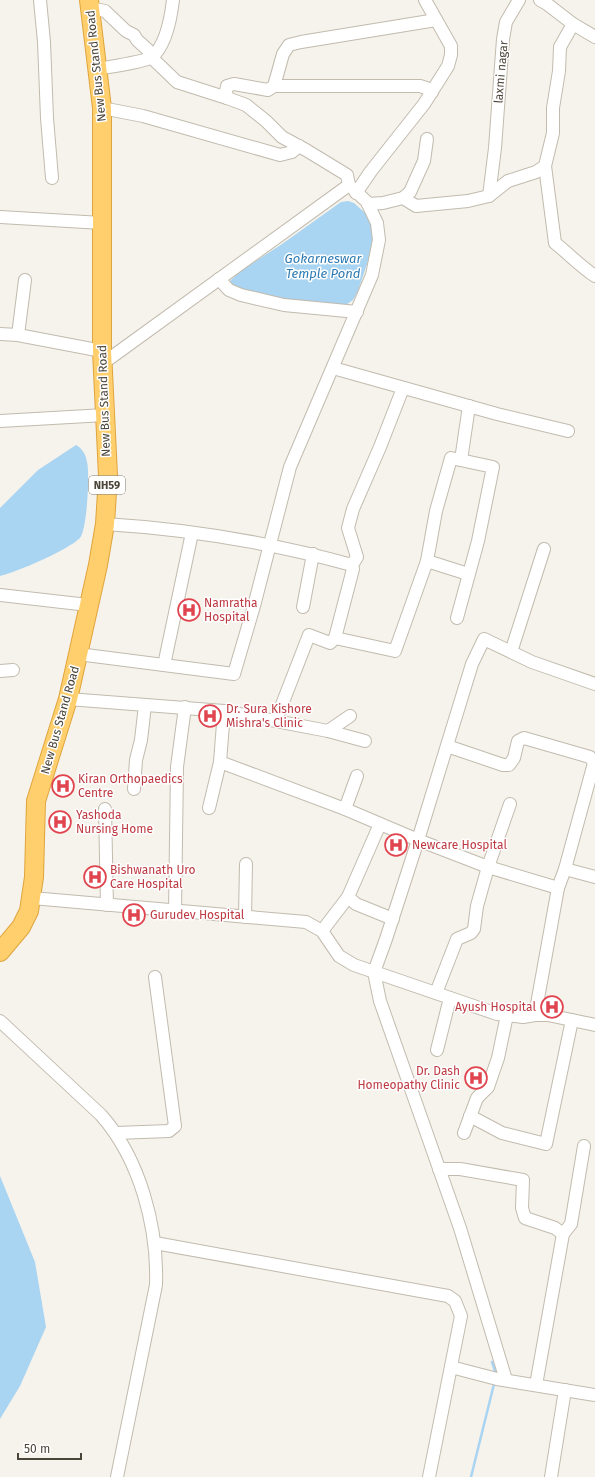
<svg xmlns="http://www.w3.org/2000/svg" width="595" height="1477" font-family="'Fira Sans',sans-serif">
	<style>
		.water { fill: #a9d4f2 }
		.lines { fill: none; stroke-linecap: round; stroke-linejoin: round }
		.stream { stroke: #a9d4f2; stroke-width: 2.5 }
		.minor-casing { stroke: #c2bbae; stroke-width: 14 }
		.highway-casing { stroke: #e0a43c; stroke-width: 20 }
		.minor { stroke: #fff; stroke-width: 12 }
		.highway { stroke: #ffcf6e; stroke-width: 18 }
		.labels { text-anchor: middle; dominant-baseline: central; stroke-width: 3; stroke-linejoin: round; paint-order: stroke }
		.shield { fill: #fff; stroke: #817c74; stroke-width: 1 }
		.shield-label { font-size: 11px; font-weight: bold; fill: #4b4439 }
		.street-label { font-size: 12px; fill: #4b4439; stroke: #fff }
		.health-label { font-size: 12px; fill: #be3a42; stroke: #fff; text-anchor: start }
		.water-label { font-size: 13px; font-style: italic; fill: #2e7ab2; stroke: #fff }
	</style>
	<rect width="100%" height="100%" fill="#f6f3ec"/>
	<g class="water">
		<polygon points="348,201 354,203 372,219 374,243 358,291 353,300 343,307 336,308 238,292 229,284 231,280 239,272 282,244 341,202"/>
		<path d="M76,445C82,448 86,455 87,462C90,473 87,530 80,538C68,550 17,572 0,576V508L38,470Z"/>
		<polygon points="0,1176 35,1262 46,1327 20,1386 0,1419"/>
	</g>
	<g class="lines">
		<g class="stream">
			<polyline points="492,1362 495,1371"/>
			<polyline points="471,1477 494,1384"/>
		</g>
		<g class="minor-casing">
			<g id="minor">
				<polyline points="40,0 44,42 47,118 52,178"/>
				<polyline points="540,0 547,4 573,24 595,37"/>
				<polyline points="90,8 105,11 126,31 134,35 137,40 148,50 151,57 177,82 227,98"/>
				<path d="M98,69C108,67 145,62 152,57C166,45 171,17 173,0"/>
				<polyline points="274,86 420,86 429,89 432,92"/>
				<polyline points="102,108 143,116 280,155 292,152 299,146"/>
				<path d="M545,166L555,243C569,254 580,266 595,276"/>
				<polyline points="356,193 371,171 424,104 448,66 451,55 451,46 425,0"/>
				<polyline points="489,196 508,181 536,172 545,166 553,133 553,108 559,71 560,47 573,24"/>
				<polyline points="403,198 416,206 468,201 489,196 495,148 503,39 506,22 519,0"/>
				<polyline points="368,204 383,203 403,198 410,192 424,161 427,139"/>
				<polyline points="0,217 102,223"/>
				<polyline points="219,279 229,290 241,295 284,305 357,312"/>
				<polyline points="0,334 18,335 25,280"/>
				<polyline points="18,335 102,351"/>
				<polyline points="102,364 349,185"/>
				<polyline points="333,368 497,414 568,431"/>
				<polyline points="0,421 105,415"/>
				<polyline points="461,460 469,406"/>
				<path d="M105,524C188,529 272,543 352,565"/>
				<polyline points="427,561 468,574"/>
				<polyline points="0,595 88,605"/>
				<polyline points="303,607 313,554"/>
				<polyline points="335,638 395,651 427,561 436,511 451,458 493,467 478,541 457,618"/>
				<polyline points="511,652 544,549"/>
				<polyline points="78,654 234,674 254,606 290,467 372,275 379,240 377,223 367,202 349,185 347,175 306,150 282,137 266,121 246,105 227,98 226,91 227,86 234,84 268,90 274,86 283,54 289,45 301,42 436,20"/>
				<polyline points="164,665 192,533"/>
				<polyline points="0,671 13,670"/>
				<polyline points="68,699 224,711 220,762 345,809 418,840 488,867 558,888 565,869 595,877"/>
				<polyline points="224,711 328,731 350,716"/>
				<polyline points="276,720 309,635 330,643 335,638 353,569 352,565 357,557 348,528 353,509 380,447 403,388"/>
				<polyline points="328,731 365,741"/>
				<polyline points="447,746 503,765 509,765 514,758 518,741 524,738 590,757 594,763 565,869"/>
				<polyline points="134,789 136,760 141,740 145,705"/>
				<polyline points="209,808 220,762"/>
				<polyline points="105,809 107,905"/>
				<polyline points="345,809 357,776"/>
				<polyline points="380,824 348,897 356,904 393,919"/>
				<polyline points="32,898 306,922 322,931 339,956 354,965 497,1014 523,1017 535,1015 548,1015 595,1025"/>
				<polyline points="175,912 177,767 185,707"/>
				<polyline points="245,917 246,864"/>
				<polyline points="322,931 348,897"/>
				<polyline points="436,993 457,939 471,933 474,929 477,906 488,867 510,804"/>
				<polyline points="535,1015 558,888"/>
				<path d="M0,1021L101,1115C140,1159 158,1227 156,1285L117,1477"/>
				<polyline points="437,1050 450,998"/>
				<polyline points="470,1116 502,1133 546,1144 572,1020"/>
				<polyline points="116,1133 169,1131 175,1126 155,977"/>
				<polyline points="464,1133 477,1098 488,1087 498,1058 507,1015"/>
				<polyline points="439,1169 460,1169 523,1180 522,1208 525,1218 555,1228 563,1234"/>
				<polyline points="155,1243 448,1296 455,1301 461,1316 429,1477"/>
				<polyline points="451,1367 497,1379 595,1395"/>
				<polyline points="506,1380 460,1228 380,1001 374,972 386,939 418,840 472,664 484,639 532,662 595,684"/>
				<polyline points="536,1385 563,1234 571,1224 584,1146"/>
				<polyline points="551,1477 565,1390"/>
			</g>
		</g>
		<g class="highway-casing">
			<polyline id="highway" points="0,952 21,927 29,911 34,877 36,801 68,699 98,565 105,524 108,476 102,351 102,108 89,0"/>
		</g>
		<use href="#minor" class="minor"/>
		<use href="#highway" class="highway"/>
	</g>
	<defs>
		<g id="hospital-ring" transform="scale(1.15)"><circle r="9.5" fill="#fff" stroke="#e0444e" stroke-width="1.5"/><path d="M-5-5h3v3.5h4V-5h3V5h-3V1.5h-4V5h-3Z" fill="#e0444e"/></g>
	</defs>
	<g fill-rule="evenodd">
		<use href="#hospital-ring" x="189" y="610"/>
		<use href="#hospital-ring" x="210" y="716"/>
		<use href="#hospital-ring" x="63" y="786"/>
		<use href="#hospital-ring" x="60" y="822"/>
		<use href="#hospital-ring" x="396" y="845"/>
		<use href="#hospital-ring" x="95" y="877"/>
		<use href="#hospital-ring" x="134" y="915"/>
		<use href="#hospital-ring" x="552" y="1007"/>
		<use href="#hospital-ring" x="476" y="1078"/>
	</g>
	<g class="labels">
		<rect class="shield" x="89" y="476" width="36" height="18" rx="3"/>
		<g class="shield-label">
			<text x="107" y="485">NH59</text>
		</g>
		<g class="street-label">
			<text transform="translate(96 66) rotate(-96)">New Bus Stand Road</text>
			<text transform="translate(501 72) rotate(-85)">laxmi nagar</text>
			<text transform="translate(104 401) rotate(-92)">New Bus Stand Road</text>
			<text transform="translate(60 720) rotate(-74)">New Bus Stand Road</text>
		</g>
		<g class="health-label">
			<text x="204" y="603">Namratha<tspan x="204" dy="14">Hospital</tspan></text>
			<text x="226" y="709">Dr. Sura Kishore<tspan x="226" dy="14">Mishra's Clinic</tspan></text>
			<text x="78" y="779">Kiran Orthopaedics<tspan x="78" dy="14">Centre</tspan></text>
			<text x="76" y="815">Yashoda<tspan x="76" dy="14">Nursing Home</tspan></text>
			<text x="412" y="845">Newcare Hospital</text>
			<text x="110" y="870">Bishwanath Uro<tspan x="110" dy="14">Care Hospital</tspan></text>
			<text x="150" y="915">Gurudev Hospital</text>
			<text x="536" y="1007" text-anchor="end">Ayush Hospital</text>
			<text x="460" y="1071" text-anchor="end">Dr. Dash<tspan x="460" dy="14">Homeopathy Clinic</tspan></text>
		</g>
		<g class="water-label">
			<text x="323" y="258">Gokarneswar<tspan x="323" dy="15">Temple Pond</tspan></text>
		</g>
	</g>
	<path d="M18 1453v6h63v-6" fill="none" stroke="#4b4439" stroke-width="2"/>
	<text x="24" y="1453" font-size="12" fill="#4b4439" stroke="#ffffff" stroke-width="3" paint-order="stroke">50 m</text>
</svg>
